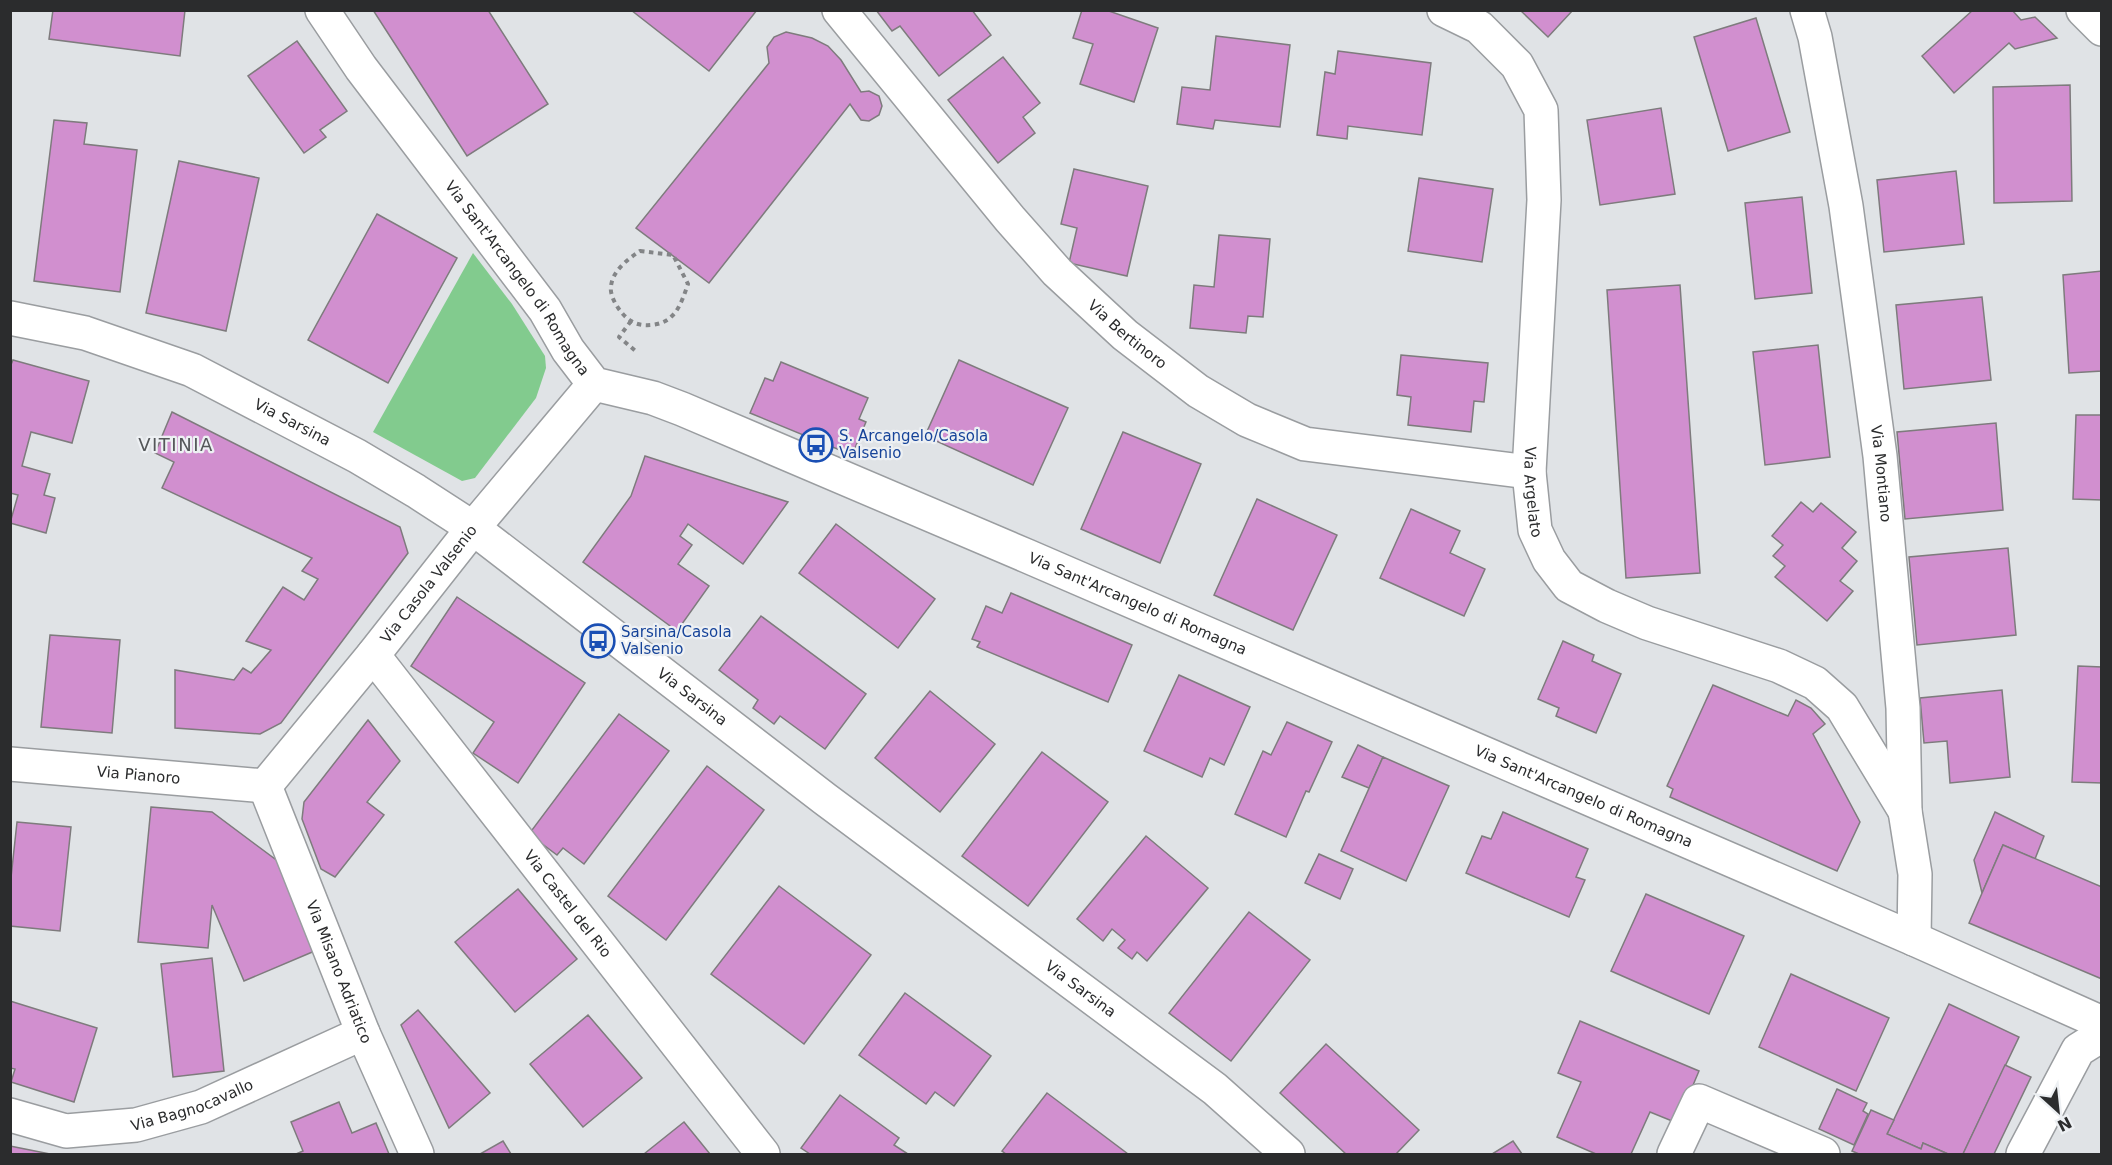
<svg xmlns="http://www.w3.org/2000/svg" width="2112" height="1165" font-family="'DejaVu Sans',sans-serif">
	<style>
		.green { fill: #82cb8e }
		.building { fill: #d18fcf; stroke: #7e7b7d; stroke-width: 1.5 }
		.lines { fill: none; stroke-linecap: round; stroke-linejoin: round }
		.minor-casing { stroke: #9a9da0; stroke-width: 36 }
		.path { stroke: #838587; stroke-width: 4; stroke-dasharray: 4.5 4.5; stroke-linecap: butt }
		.minor { stroke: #fff; stroke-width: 33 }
		.labels { text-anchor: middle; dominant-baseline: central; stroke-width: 4.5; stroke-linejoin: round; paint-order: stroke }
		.street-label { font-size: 15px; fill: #2b2c2d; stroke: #edf0f3 }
		.transit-label { font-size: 15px; fill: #164399; stroke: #edf0f3; text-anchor: start }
		.quarter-label { font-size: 18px; letter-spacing: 1.5px; fill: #545759; stroke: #edf0f3 }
	</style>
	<rect width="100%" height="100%" fill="#e0e3e6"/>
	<polygon class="green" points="473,253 512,304 545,356 546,368 536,398 475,478 462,481 373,432"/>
	<g class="building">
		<polygon points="53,10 185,10 180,56 49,39"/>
		<polygon points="373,10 488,10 548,104 467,156"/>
		<polygon points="631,10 757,10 709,71"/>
		<polygon points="876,10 972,10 991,35 939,76 900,26 892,31"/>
		<polygon points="1082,10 1106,10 1158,28 1134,102 1080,84 1093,44 1073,38"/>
		<polygon points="1520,10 1573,10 1548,37"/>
		<polygon points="1973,10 2012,10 2021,20 2035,17 2057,38 2015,49 2009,43 1954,93 1922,56"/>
		<polygon points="1756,18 1790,132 1728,151 1694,37"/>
		<polygon points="786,32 812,38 828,46 841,60 861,92 869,91 879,96 882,106 879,115 869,121 861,120 850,104 709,283 636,228 769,63 767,47 774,37"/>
		<polygon points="1216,36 1290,45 1280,127 1215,120 1213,129 1177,124 1182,87 1210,90"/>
		<polygon points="297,41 347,111 320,130 326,137 304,153 248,76"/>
		<polygon points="1338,51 1431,63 1422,135 1348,126 1347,139 1317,135 1325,72 1335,74"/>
		<polygon points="1003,57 1040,103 1023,117 1035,133 998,163 948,100"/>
		<polygon points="2070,85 2072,201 1994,203 1993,87"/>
		<polygon points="1661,108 1675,194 1600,205 1587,120"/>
		<polygon points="54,120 87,123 84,144 137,150 120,292 34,281"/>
		<polygon points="179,161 259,178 226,331 146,313"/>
		<polygon points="1074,169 1148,186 1127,276 1069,263 1077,228 1061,224"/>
		<polygon points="1956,171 1964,244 1884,252 1877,180"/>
		<polygon points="1419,178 1493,189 1482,262 1408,251"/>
		<polygon points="1802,197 1812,293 1755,299 1745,203"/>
		<polygon points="377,214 457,258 388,383 308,340"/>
		<polygon points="1219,235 1270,239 1263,317 1248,316 1246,333 1190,328 1194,285 1214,287"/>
		<polygon points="2102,271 2102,371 2069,373 2063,275"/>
		<polygon points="1680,285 1700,573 1626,578 1607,290"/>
		<polygon points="1982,297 1991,380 1904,389 1896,305"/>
		<polygon points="1818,345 1830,457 1765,465 1753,352"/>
		<polygon points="1401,355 1488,363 1484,402 1474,401 1471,432 1408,425 1411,397 1397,395"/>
		<polygon points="13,360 89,381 72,443 31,432 22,466 50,474 44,495 55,498 46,533 10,523 18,495 10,493 10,367"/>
		<polygon points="959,360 1068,408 1033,485 925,436"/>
		<polygon points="781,362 868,398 859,419 866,422 852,455 750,413 765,378 773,381"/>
		<polygon points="172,412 400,527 408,553 281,723 260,734 175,728 175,670 234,680 243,668 251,673 271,650 246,641 283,587 304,600 318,579 302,571 312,558 162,488 174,462 155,453"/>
		<polygon points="2076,415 2102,415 2102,500 2073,499"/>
		<polygon points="1996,423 2003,510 1905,519 1897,432"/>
		<polygon points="1123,432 1201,464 1160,563 1081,529"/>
		<polygon points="645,456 788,502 743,564 688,524 680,536 692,545 678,564 709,586 677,631 583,562 631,496"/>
		<polygon points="1257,499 1337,535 1293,630 1214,595"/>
		<polygon points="1801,502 1813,512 1821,503 1856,532 1842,548 1857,561 1840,581 1853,591 1827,621 1775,577 1785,566 1773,556 1783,545 1772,536"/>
		<polygon points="1411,509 1460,531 1450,553 1485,569 1464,616 1380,578"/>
		<polygon points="836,524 935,599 898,648 799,573"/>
		<polygon points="2008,548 2016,635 1917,645 1909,557"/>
		<polygon points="1011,593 1132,645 1108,702 977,647 980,642 972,639 986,606 1002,613"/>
		<polygon points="457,597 585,683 518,783 473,753 494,722 411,666"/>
		<polygon points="761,616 866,694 825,749 780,716 774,724 753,708 758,700 719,670"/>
		<polygon points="50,635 120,640 112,733 41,727"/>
		<polygon points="1563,641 1594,655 1592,661 1621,674 1596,733 1556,716 1559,708 1538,699"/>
		<polygon points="2078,666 2102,667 2102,783 2072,782"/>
		<polygon points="1179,675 1250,707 1224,765 1210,758 1202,777 1144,751"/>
		<polygon points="1713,685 1788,716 1796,700 1811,708 1825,724 1813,734 1860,822 1837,871 1670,797 1673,789 1667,786"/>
		<polygon points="2002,690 2010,777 1950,783 1947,741 1924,743 1920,698"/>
		<polygon points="930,691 995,744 940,812 875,758"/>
		<polygon points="619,714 669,751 584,864 563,848 557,855 529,834"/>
		<polygon points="368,720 400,761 367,802 384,815 335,877 321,869 302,819 304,802"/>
		<polygon points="1287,722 1332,742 1309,792 1306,791 1286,837 1235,814 1263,751 1271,755"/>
		<polygon points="1358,745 1383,757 1369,788 1342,777"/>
		<polygon points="1042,752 1108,802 1028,906 962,856"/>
		<polygon points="1383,757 1449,786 1406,881 1341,851"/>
		<polygon points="707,766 764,810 666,940 608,896"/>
		<polygon points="151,807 212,812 279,862 317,950 244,981 212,905 208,948 138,942"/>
		<polygon points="1503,812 1588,849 1576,877 1585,880 1569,917 1466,873 1482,836 1491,839"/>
		<polygon points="1995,812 2044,836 2035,859 2003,845 1982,893 1974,860"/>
		<polygon points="17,822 71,827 60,931 10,926 10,887"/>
		<polygon points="1146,836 1208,888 1147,961 1137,952 1132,959 1118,948 1125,940 1112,929 1103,941 1077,919"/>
		<polygon points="2003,845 2102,887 2102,979 1969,923"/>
		<polygon points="1319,854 1353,869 1340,899 1305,883"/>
		<polygon points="779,886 871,955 804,1044 711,974"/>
		<polygon points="518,889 577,959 515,1012 455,942"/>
		<polygon points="1646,894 1744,936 1709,1014 1611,971"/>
		<polygon points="1249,912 1310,960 1231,1061 1169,1013"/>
		<polygon points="212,958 224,1071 173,1077 161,964"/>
		<polygon points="1791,974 1889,1018 1856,1091 1759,1047"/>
		<polygon points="905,993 991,1056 954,1106 935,1092 926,1104 859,1055"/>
		<polygon points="10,1001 97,1028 74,1102 11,1082 15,1069 10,1068"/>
		<polygon points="1949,1004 2019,1037 1963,1154 1948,1154 1923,1143 1921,1149 1887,1134"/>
		<polygon points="418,1010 490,1093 449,1128 401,1025"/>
		<polygon points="588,1015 642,1078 583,1127 530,1064"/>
		<polygon points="1580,1021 1699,1071 1677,1123 1650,1112 1631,1154 1596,1154 1557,1137 1581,1082 1558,1073"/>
		<polygon points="1326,1044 1419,1130 1396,1154 1346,1154 1280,1093"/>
		<polygon points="2005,1065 2031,1077 1994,1154 1963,1154"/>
		<polygon points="1837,1089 1867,1103 1863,1111 1868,1114 1854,1145 1819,1129"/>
		<polygon points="1047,1093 1128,1154 1006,1154 1002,1151"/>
		<polygon points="840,1095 899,1138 894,1145 908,1154 810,1154 801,1148"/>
		<polygon points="339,1102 352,1133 376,1123 389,1154 296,1154 303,1151 291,1122"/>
		<polygon points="1871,1110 1894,1120 1887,1134 1921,1149 1923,1143 1948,1154 1859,1154 1852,1151"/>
		<polygon points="684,1122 710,1154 644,1154"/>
		<polygon points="503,1141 511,1154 480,1154"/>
		<polygon points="1513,1141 1522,1154 1492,1154"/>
		<polygon points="10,1146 50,1154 10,1154"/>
	</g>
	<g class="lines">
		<g class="minor-casing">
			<g id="minor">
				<path id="s1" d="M322,10L361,68L545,310L568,350L594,384L653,398L682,409L1027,556L1914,939L2102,1023"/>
				<path id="s2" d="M839,10L1010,219L1057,272L1125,335L1198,391L1247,420L1305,444L1529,472"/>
				<path id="s3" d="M1444,10L1479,27L1517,65L1541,110L1544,200L1529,472L1535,530L1549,560L1569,586L1607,606L1647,623L1779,666L1815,683L1842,707L1905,811"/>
				<path id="s4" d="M1807,10L1815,37L1846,206L1880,456L1903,708L1905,811L1915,874L1914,939"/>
				<polyline points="2083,10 2102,29"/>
				<path id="s5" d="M10,318L85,333L192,370L357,456L416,491L473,528L825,799L1215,1089L1288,1154"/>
				<path id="s6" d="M373,655L763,1154"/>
				<path id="s7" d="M10,764L265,786"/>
				<path id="s8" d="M265,786L373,655L473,528L594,384"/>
				<path id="s9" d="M265,786L363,1033L417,1154"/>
				<path id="s10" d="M10,1115L66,1131L136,1125L201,1107L363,1033"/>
				<polyline points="1674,1154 1699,1101 1823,1154"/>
				<polyline points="2023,1154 2078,1050 2102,1035"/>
			</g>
		</g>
		<g class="path">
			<path d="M640,251L673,255L688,284C684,295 680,309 671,317C662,326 641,328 631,321C621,315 609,297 611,286C613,270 628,259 640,251Z"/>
			<polyline points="631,321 619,337 638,353"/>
		</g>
		<use href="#minor" class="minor"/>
	</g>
	<defs>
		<g id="bus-ring" transform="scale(1.725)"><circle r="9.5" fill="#edf0f3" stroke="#1a4fb4" stroke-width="1.5"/><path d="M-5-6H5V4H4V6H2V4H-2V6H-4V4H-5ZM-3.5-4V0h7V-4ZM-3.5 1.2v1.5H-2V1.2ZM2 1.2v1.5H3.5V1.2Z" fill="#1a4fb4"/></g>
	</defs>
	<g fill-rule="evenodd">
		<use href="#bus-ring" x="816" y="445"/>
		<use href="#bus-ring" x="598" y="641"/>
	</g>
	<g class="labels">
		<g class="street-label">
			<text stroke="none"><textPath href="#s1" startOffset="332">Via Sant'Arcangelo di Romagna</textPath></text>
			<text stroke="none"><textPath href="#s2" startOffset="435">Via Bertinoro</textPath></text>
			<text stroke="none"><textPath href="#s5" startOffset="303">Via Sarsina</textPath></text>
			<text stroke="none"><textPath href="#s4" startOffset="470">Via Montiano</textPath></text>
			<text stroke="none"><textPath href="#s3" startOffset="526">Via Argelato</textPath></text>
			<text stroke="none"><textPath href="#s8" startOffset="260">Via Casola Valsenio</textPath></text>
			<text stroke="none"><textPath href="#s1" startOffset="1050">Via Sant'Arcangelo di Romagna</textPath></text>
			<text stroke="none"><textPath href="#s5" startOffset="789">Via Sarsina</textPath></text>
			<text stroke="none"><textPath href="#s7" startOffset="129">Via Pianoro</textPath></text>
			<text stroke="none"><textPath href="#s1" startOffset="1536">Via Sant'Arcangelo di Romagna</textPath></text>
			<text stroke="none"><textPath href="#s6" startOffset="316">Via Castel del Rio</textPath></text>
			<text stroke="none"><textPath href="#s9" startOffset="200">Via Misano Adriatico</textPath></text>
			<text stroke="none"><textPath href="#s5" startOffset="1275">Via Sarsina</textPath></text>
			<text stroke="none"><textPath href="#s10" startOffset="188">Via Bagnocavallo</textPath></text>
		</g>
		<g class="transit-label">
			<text x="839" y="436">S. Arcangelo/Casola<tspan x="839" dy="17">Valsenio</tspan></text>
			<text x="621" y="632">Sarsina/Casola<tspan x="621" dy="17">Valsenio</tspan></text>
		</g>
		<g class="quarter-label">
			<text x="176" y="444">VITINIA</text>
		</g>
	</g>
	<rect width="2112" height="1165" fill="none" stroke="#2b2c2d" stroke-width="24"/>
	<g transform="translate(2058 1111) rotate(153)" stroke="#edf0f3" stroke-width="4.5" paint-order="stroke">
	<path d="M0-4.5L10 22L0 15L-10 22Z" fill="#2b2c2d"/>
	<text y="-9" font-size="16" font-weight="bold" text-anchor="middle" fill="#2b2c2d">N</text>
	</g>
</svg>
